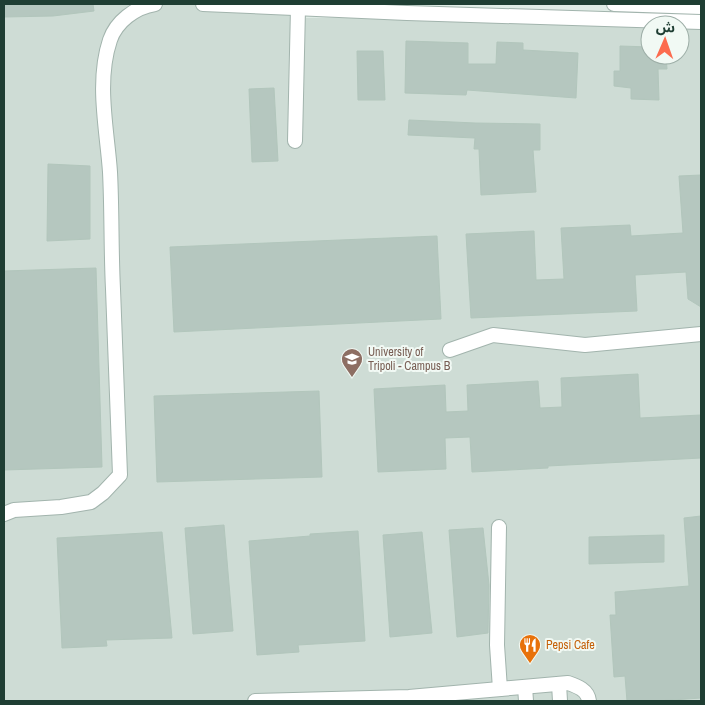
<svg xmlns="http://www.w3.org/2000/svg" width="705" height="705" font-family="'Archivo Narrow','Noto Sans Arabic',sans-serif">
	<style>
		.built { fill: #cedcd5; fill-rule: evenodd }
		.building { fill: #b5c7bf; stroke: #b2c6bc }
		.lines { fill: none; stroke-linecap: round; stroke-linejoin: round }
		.minor-casing { stroke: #a2b4ad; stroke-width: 16 }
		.minor { stroke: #fff; stroke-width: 14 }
		.labels { text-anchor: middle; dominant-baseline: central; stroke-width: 4; stroke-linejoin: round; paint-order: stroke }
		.education-label { font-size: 12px; fill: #785e54; stroke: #f1f9f4; text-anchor: start }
		.food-label { font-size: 12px; fill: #c56008; stroke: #f1f9f4; text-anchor: start }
	</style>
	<rect width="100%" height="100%" fill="#e0ece6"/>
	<path class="built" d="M4,4H305L306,18L701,13V701H4ZM650,25H680V55H650Z"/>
	<g class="building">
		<polygon points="4,4 93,4 94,11 53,16 4,17"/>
		<polygon points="406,41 468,43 468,64 496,64 497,42 523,43 523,50 578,53 576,98 467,90 466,95 405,93"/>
		<polygon points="620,46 650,47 650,55 666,55 667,69 658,69 659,100 631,99 631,88 614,86 614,71 620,71"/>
		<polygon points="357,51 383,51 385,100 358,100"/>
		<polygon points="274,88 278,161 252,162 249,89"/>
		<polygon points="409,120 475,123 540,124 540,150 533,150 536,192 481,195 479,149 474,149 475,138 408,135"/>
		<polygon points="48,164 90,166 90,239 47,241"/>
		<polygon points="701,175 701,307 688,299 686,272 635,275 637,311 471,318 466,234 534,231 536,280 564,279 561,228 630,225 631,236 683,233 679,176"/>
		<polygon points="437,236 441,319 174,332 170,247"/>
		<polygon points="96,268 102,467 4,470 4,271"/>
		<polygon points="638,374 640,418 701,415 701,458 548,466 548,468 472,472 470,437 445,438 446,469 378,472 374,389 445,385 446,412 468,411 467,385 538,381 540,408 562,407 561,378"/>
		<polygon points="319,391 322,477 157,482 154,396"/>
		<polygon points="701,516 701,698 658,701 627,701 625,676 614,677 610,615 616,615 615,592 689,586 684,518"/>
		<polygon points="224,525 233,631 193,634 185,528"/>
		<polygon points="483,528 489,585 488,633 457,637 449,530"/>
		<polygon points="358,531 365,641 298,645 299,652 257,655 249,541 310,536 310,534"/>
		<polygon points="162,532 172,638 106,640 107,646 62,648 57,538"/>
		<polygon points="422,532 432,633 390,637 383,535"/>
		<polygon points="664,535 664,562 589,564 589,537"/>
	</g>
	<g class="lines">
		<g class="minor-casing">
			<g id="minor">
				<polyline points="203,4 407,13 701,22"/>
				<polyline points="614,4 701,7"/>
				<polyline points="295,141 298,8"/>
				<polyline points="450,350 493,335 585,345 701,334"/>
				<path d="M4,514L14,510L61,507L91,502L103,493L120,475C118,413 115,351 113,289C111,250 112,211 110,172C107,129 96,82 110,40C116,22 135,7 155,4"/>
				<polyline points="499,527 497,645 500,689"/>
				<polyline points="559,684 560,701"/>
				<polyline points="525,687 526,701"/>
				<path d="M255,701L409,697L568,683C577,686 588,690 589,701"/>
			</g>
		</g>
		<use href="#minor" class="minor"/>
	</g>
	<defs>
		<g id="university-pin" transform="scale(1.125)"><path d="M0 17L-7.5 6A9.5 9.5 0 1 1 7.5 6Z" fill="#8d6e63" stroke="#f1f9f4"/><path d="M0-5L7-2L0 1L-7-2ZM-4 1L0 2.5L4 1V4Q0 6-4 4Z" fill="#fff"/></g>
		<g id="restaurant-pin" transform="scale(1.125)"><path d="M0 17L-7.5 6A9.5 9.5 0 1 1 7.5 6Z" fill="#e8710a" stroke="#f1f9f4"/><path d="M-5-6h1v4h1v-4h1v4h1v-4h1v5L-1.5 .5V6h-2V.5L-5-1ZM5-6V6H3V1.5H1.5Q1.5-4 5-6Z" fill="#fff"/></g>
	</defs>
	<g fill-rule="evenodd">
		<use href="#university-pin" x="352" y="359"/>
		<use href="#restaurant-pin" x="530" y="645"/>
	</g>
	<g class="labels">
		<g class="education-label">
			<text x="368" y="352">University of<tspan x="368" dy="14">Tripoli - Campus B</tspan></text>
		</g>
		<g class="food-label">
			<text x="546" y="645">Pepsi Cafe</text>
		</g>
	</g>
	<rect width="705" height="705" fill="none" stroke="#1f3e33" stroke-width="10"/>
	<g transform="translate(665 40) rotate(2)"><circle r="24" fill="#f1f9f4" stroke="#9daea7"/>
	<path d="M0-4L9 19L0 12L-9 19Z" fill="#fc6b4e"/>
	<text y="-8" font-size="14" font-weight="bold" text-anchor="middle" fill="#1f3e33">ش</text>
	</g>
</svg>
